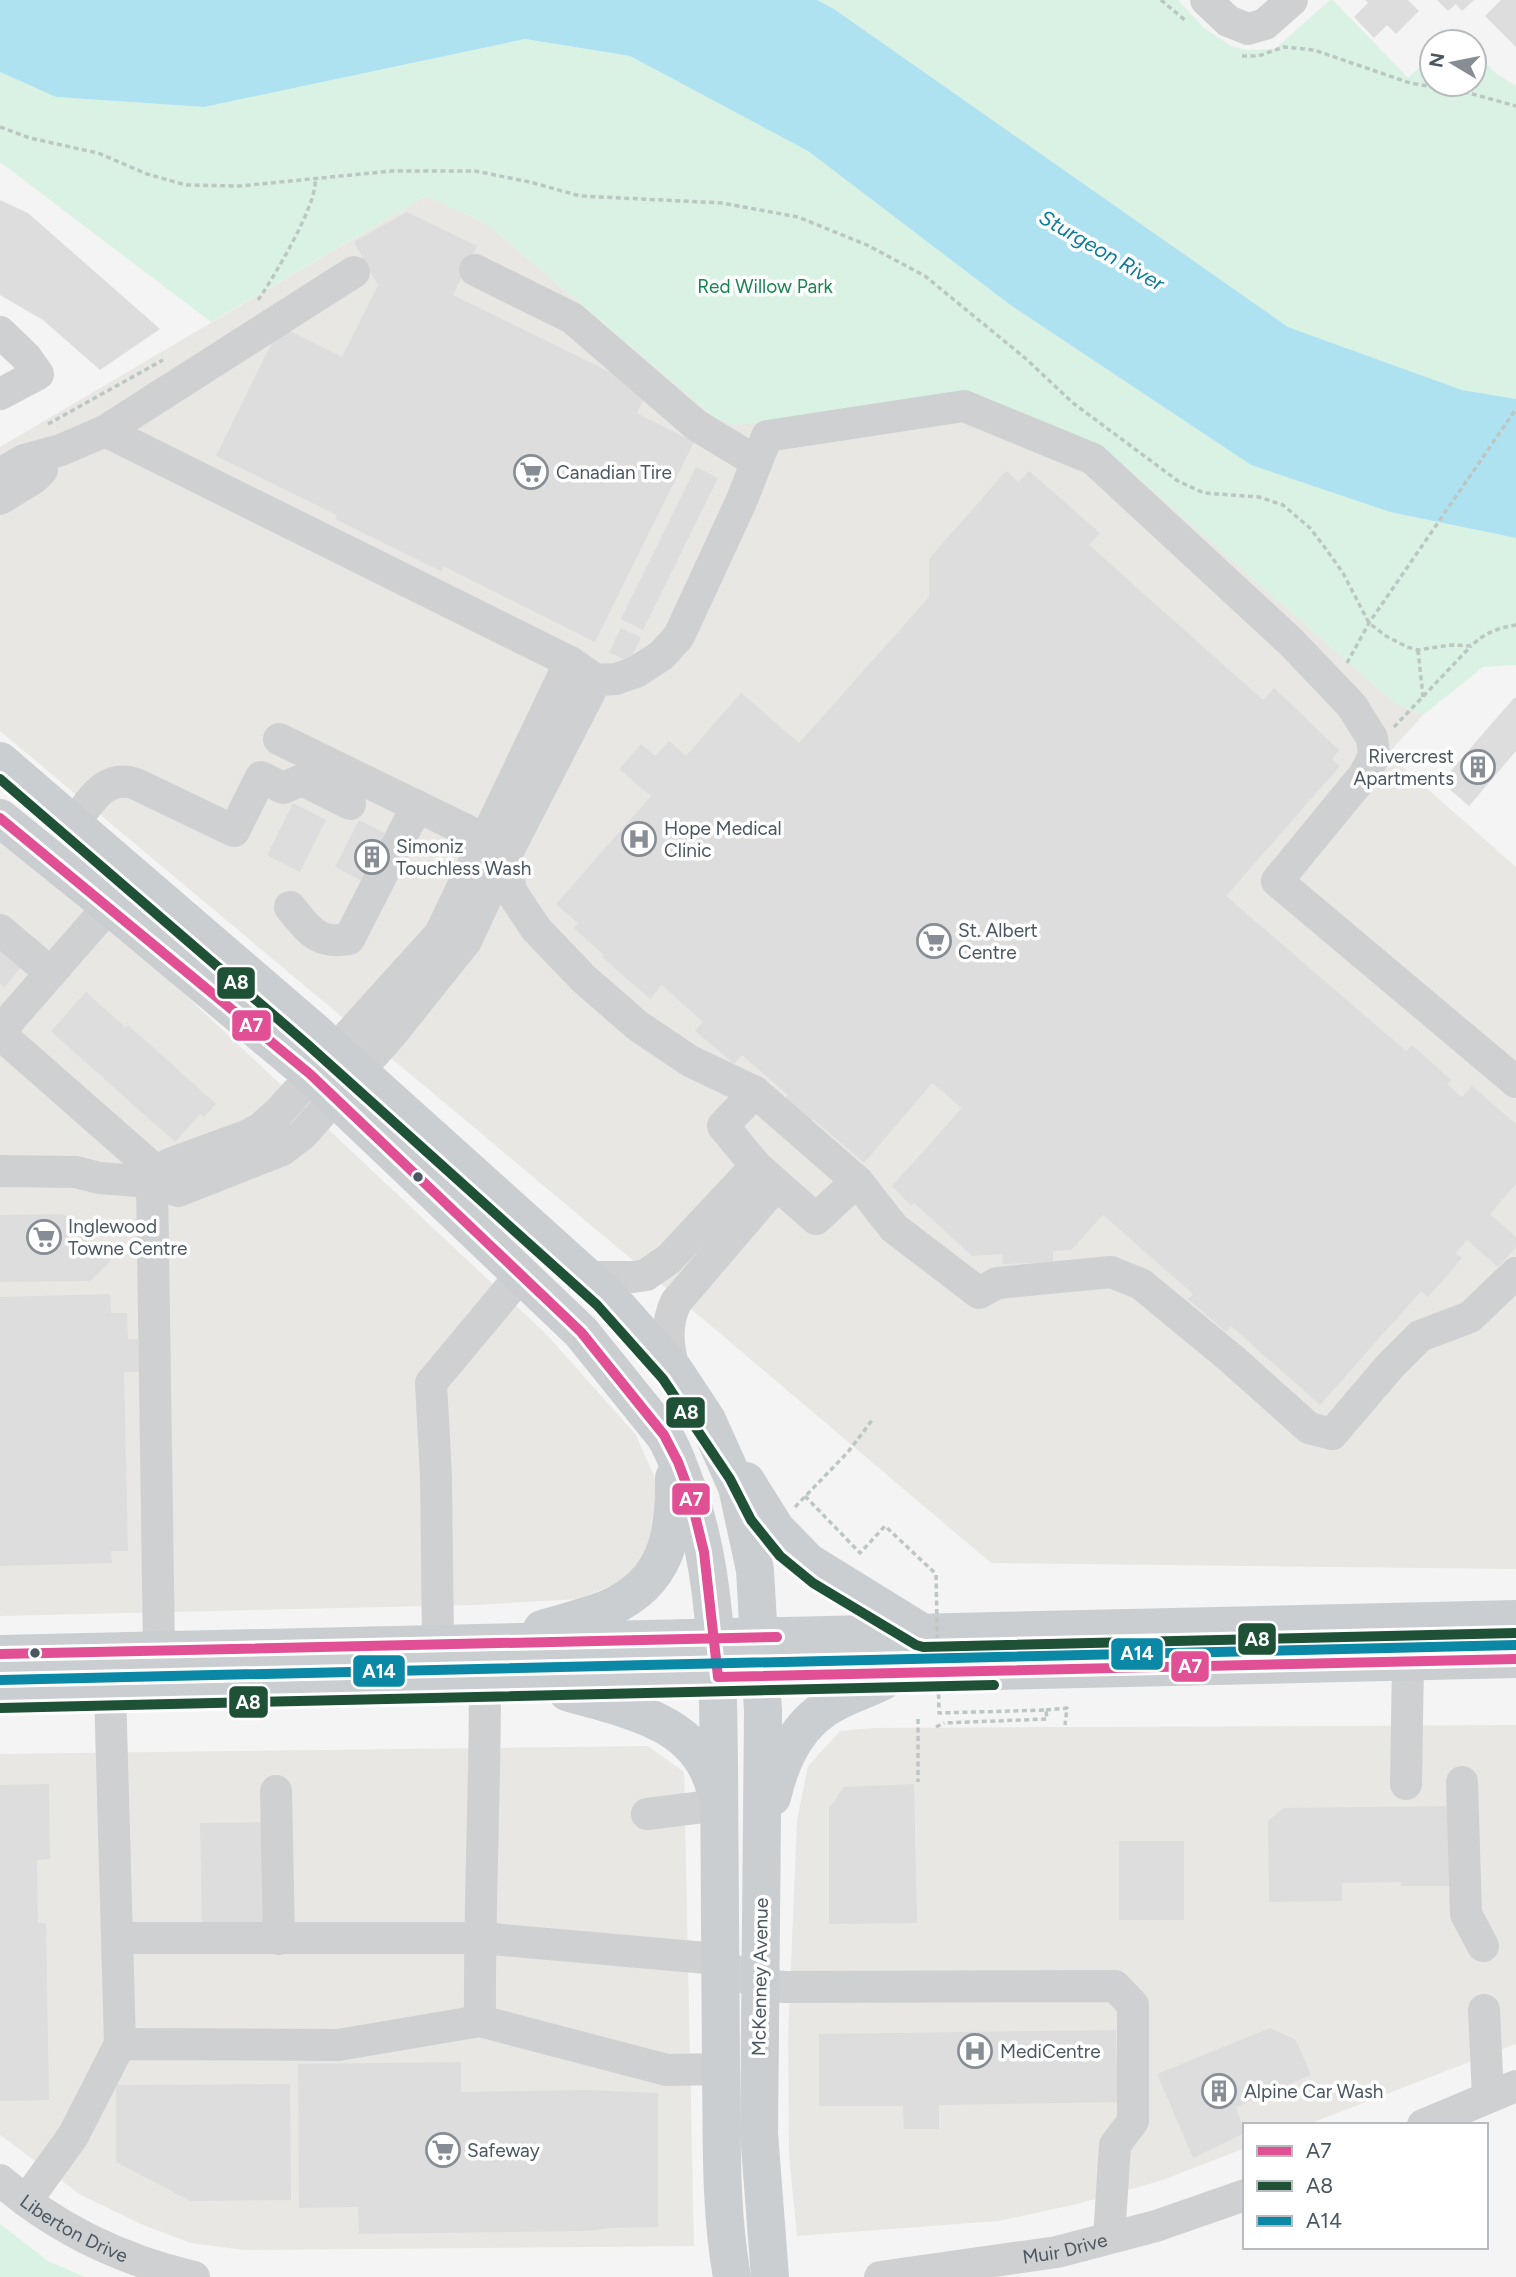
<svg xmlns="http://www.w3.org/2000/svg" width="1516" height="2277" font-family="Figtree,sans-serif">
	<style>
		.commercial { fill: #e8e7e3 }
		.green { fill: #d9f2e3 }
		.water { fill: #aee2f0 }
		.building { fill: #ddddde }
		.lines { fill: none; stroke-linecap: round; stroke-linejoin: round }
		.path { stroke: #bcc7c4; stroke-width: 3.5; stroke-dasharray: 5 3.5; stroke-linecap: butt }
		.minor { stroke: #ced0d2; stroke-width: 32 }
		.major { stroke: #caced1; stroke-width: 38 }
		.path-bridge { stroke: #bcc7c4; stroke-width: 3.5; stroke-dasharray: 5 3.5; stroke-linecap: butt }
		.bus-1-casing { stroke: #fff; stroke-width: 16 }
		.bus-2-casing { stroke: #fff; stroke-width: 16 }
		.bus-3-casing { stroke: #fff; stroke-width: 16 }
		.bus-1 { stroke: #e15095; stroke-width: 10 }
		.bus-2 { stroke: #1f5136; stroke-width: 10 }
		.bus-3 { stroke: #0b88a5; stroke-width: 10 }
		.bus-dot { fill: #4a5661; stroke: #fff; stroke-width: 2.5 }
		.labels { text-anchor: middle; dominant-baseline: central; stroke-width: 7; stroke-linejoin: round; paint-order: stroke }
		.park-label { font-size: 19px; fill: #17864f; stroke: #fff }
		.poi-label { font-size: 19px; fill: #4a5661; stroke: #fff; text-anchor: start }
		.street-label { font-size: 19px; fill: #4a5661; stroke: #fff }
		.water-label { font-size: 21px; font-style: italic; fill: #0c7c9b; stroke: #fff }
		.line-badge { stroke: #fff; stroke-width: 2.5 }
		.badge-label { font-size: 19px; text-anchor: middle; font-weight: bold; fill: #fff }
	</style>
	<rect width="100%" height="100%" fill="#f4f4f4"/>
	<g class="commercial">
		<polygon points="426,196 487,224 714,417 735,425 984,396 1119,461 1396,704 1423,715 1388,754 1516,867 1516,1569 991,1563 703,1319 0,731 0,447"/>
		<polygon points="0,827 112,926 547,1335 636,1435 666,1504 634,1576 579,1599 474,1605 0,1616"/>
		<polygon points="1516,1725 1516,2044 1306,2125 1245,2125 1245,2148 1163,2180 1077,2204 998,2221 797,2236 789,2155 788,2038 797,1820 808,1766 840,1731 873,1728"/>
		<polygon points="648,1746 684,1772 694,2246 244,2250 191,2243 143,2225 81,2195 0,2135 0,1754"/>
	</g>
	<g class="green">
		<polygon points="817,0 1178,0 1204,28 1231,46 1248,50 1275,49 1330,0 1333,0 1408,78 1432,56 1432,84 1474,84 1474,51 1497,74 1516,86 1516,399 1462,390 1288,327 834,9"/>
		<polygon points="525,39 630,56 808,151 1009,304 1251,465 1390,512 1516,538 1516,665 1483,667 1423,715 1396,704 1119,461 984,396 735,425 714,417 487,224 426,196 211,322 0,162 0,72 56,97 204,107"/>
		<polygon points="0,2224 48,2261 85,2277 0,2277"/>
	</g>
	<polygon class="water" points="0,0 817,0 834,9 1288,327 1462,390 1516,399 1516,538 1390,512 1251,465 1009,304 808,151 630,56 525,39 204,107 56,97 0,72"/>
	<g class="building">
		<polygon points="1365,0 1408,0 1419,11 1396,34 1387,25 1374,38 1354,17 1368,3"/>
		<polygon points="1437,0 1474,0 1462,11 1456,4 1448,11"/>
		<polygon points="1501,0 1516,0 1516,47 1485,16"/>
		<polygon points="0,200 28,213 160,329 100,370 43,320 0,295"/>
		<polygon points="407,212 477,246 453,295 648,391 637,413 694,442 595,642 443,566 441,571 335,519 337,515 216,456 280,326 342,357 378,285 354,242"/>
		<polygon points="696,467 718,478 643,630 621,619"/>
		<polygon points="1006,471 1019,482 1029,471 1100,533 1089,545 1263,700 1274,688 1339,750 1332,759 1340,766 1226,896 1406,1051 1412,1045 1451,1080 1447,1084 1462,1097 1472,1086 1516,1124 1516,1184 1490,1214 1516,1237 1516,1247 1498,1267 1467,1240 1456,1253 1462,1258 1428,1297 1421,1291 1320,1405 1231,1326 1226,1332 1188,1299 1193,1294 1103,1215 1071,1250 1053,1251 1053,1262 1003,1264 1002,1254 972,1256 914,1203 911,1206 892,1186 962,1108 932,1083 864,1163 813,1119 811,1122 784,1099 788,1095 742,1055 734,1064 695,1031 703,1022 662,985 650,999 602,957 604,955 574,928 578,923 556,904 651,796 619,769 641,744 655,756 669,741 686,756 741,693 799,743 929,597 929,559"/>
		<polygon points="621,628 641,638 629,662 609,652"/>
		<polygon points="1514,698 1516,698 1516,751 1469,806 1441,782"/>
		<polygon points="293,803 326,820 300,872 267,855"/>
		<polygon points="359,820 410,846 385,893 335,867"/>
		<polygon points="0,945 23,965 4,988 0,984"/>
		<polygon points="86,992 126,1028 128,1025 216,1104 204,1117 200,1114 175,1142 51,1031"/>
		<polygon points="63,1214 111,1260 90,1281 0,1282 0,1215"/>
		<polygon points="110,1294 111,1313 127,1313 128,1339 138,1339 139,1372 124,1372 128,1551 111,1551 112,1563 0,1566 0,1297"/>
		<polygon points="49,1784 50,1859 37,1860 38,1923 46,1923 49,2100 0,2101 0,1785"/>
		<polygon points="914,1784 917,1923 829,1924 829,1808 844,1787"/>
		<polygon points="1454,1806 1455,1886 1401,1886 1401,1882 1342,1883 1342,1901 1269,1902 1268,1821 1283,1808"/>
		<polygon points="265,1822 268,1923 202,1924 200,1823"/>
		<rect x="1119" y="1841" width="65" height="79"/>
		<polygon points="1270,2028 1296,2040 1311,2075 1236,2107 1245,2133 1193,2158 1157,2074"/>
		<polygon points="1116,2030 1118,2102 939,2105 939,2129 904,2129 903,2106 819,2106 819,2034"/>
		<polygon points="461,2062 461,2092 586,2090 658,2093 658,2227 611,2228 587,2231 359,2234 358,2207 299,2208 298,2064"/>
		<polygon points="290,2084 291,2200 190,2201 116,2162 116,2085"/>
	</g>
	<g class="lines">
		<g class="path">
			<polyline points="1161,0 1186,21"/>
			<polyline points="1242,56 1258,56 1284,47 1314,50 1410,83 1469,93 1516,106"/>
			<path d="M0,127L30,138L98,153L147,174L186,185L240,186L392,171H475L530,182L580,196L722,203L798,217L867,245L925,276L1025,358L1073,403L1178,481L1204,493L1259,497L1283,505L1310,528L1326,549L1343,573L1369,623L1386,636L1407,647L1418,650L1451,645L1471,646C1485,633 1497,628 1516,625"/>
			<path d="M258,300C273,279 318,203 315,180"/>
			<polyline points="48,424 163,360"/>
			<polyline points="1418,650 1423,697"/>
			<polyline points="1347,663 1369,623 1516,409"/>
			<polyline points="1394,727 1471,646"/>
			<polyline points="795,1507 848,1452 873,1419"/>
			<polyline points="1046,1710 1067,1708 1065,1725"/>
			<polyline points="918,1719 918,1782"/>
			<polyline points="936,1727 944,1723"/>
		</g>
		<g class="minor">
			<polyline points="1206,0 1228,21 1248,29 1265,24 1292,0"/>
			<polyline points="475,270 572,318 696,425 757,462"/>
			<polyline points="0,332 26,357 38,374 0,394"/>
			<polyline points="105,431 354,272"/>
			<polyline points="0,474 24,460 61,450 105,431 570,662 596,680 616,679 636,672 662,655 679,636 741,502 767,436 964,406 1093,459 1291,642 1352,706 1372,738 1374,756 1364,775 1277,881 1516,1082"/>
			<polyline points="0,499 34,478 42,470"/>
			<polyline points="279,739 470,832 504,859 512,893 536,929 584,979 638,1026 690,1061 755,1092 857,1181 894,1228 979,1293 997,1283 1111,1272 1141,1284 1233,1360 1309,1428 1332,1434 1390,1366 1420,1336 1470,1317 1516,1273"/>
			<path d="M74,823C91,801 105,773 136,784L234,831L261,777L283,788L302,780L350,804"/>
			<path d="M290,907C308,929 317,945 349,939L417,806"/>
			<polyline points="0,930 51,973"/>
			<polyline points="0,1031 109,906"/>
			<polyline points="0,1034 148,1164 152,1182 159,1650"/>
			<polyline points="755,1092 723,1126 756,1166 816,1219 857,1181"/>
			<polyline points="0,1171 76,1172 99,1178 152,1182 178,1191 282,1150 303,1134 390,1036 466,941 504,859 596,680"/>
			<polyline points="152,1182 169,1164 246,1136 261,1128 279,1112 440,934 570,662"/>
			<polyline points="587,1277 633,1277 646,1275 669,1259 756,1166"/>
			<path d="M674,1370C668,1346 665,1325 676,1302L776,1185"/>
			<polyline points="438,1644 436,1476 431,1383 521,1275"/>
			<polyline points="110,1691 120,2044"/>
			<polyline points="1462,1782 1466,1914 1483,1946"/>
			<polyline points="1406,1784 1408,1661"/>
			<polyline points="276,1791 279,1939"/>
			<polyline points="647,1814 719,1805"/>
			<path d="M118,1938H480L718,1959C743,1979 753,1984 785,1987L1115,1986L1133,2005V2121L1115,2145L1109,2238"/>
			<polyline points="1484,2010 1488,2097"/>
			<path d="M480,2021C479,1908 485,1796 485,1683"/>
			<polyline points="1423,2125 1516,2086"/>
			<path id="s1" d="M0,2180C56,2229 122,2260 194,2277"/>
			<polyline points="26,2201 73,2136 120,2044 338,2045 480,2021 667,2070 721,2069"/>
			<path id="s2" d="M880,2277L1057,2252L1156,2226L1245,2195"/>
		</g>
		<g class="major">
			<polyline points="0,761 316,1033 607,1295 674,1370 707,1420 737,1487 755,1570 763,1711 759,2133 770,2277"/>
			<path d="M0,818L109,906L310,1074L581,1332L664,1435C675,1452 680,1470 687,1488C718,1576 718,1673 719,1765C719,1867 720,1969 721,2072C722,2140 720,2210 732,2277"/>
			<polyline points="746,1481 776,1529 808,1562 923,1633"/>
			<path d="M542,1629C564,1622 588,1617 609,1608C667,1582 675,1535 674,1478"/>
			<polyline points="0,1654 1516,1619"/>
			<path d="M567,1692C626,1710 698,1720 715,1789"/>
			<polyline points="0,1694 1516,1659"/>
			<path d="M772,1797C782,1756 799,1720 838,1701C853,1693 868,1689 883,1681"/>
		</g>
		<polyline class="path-bridge" points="805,1496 860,1553 885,1526 936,1574 939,1713 1046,1710 1047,1719 944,1723"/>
		<g class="bus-1-casing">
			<g id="bus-1">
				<polyline points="0,818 310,1074 581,1332 664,1435 678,1462 689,1491 704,1552 718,1677 1516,1659"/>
				<polyline points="0,1654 777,1637"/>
			</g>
		</g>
		<g class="bus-2-casing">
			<g id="bus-2">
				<polyline points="0,779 307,1044 597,1305 663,1379 730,1479 751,1520 780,1556 813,1583 916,1645 923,1647 1516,1633"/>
				<polyline points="0,1708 994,1685"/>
			</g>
		</g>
		<g class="bus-3-casing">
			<polyline id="bus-3" points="0,1680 1516,1645"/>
		</g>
		<use href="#bus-1" class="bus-1"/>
		<use href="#bus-2" class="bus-2"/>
		<use href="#bus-3" class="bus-3"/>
	</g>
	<defs>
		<g id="supermarket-ring" transform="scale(1.75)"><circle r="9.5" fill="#fff" stroke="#868d94" stroke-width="1.5"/><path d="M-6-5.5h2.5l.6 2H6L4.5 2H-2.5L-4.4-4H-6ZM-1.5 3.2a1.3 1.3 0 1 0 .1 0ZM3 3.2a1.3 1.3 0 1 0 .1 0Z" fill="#868d94"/></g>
		<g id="building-ring" transform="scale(1.75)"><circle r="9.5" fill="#fff" stroke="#868d94" stroke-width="1.5"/><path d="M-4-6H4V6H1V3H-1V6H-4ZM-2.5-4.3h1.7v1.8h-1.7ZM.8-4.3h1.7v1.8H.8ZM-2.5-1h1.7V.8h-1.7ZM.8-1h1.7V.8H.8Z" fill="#868d94"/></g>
		<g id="hospital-ring" transform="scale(1.75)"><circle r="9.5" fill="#fff" stroke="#868d94" stroke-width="1.5"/><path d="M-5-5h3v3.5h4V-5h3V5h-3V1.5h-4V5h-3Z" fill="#868d94"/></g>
	</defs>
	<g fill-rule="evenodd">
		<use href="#supermarket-ring" x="531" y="472"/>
		<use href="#building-ring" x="1478" y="767"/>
		<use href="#hospital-ring" x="639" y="839"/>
		<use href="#building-ring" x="372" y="857"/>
		<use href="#supermarket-ring" x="934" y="941"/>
		<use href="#supermarket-ring" x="44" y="1237"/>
		<use href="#hospital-ring" x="975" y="2051"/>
		<use href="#building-ring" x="1219" y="2091"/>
		<use href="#supermarket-ring" x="443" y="2150"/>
	</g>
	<g class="bus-dot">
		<circle cx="418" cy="1177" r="6"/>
		<circle cx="35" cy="1653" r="6"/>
	</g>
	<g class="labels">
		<g class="park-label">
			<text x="765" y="286">Red Willow Park</text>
		</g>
		<g class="poi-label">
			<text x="556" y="472">Canadian Tire</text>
			<text x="1454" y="756" text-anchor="end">Rivercrest<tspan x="1454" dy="22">Apartments</tspan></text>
			<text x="664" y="828">Hope Medical<tspan x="664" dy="22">Clinic</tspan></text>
			<text x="396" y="846">Simoniz<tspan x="396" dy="22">Touchless Wash</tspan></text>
			<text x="958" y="930">St. Albert<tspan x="958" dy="22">Centre</tspan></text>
			<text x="68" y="1226">Inglewood<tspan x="68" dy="22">Towne Centre</tspan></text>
			<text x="1000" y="2051">MediCentre</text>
			<text x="1244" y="2091">Alpine Car Wash</text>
			<text x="467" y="2150">Safeway</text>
		</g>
		<g class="street-label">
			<text transform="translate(760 1977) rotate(-89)">McKenney Avenue</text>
			<text stroke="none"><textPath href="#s1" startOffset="89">Liberton Drive</textPath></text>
			<text stroke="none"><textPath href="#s2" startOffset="187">Muir Drive</textPath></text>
		</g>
		<g class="water-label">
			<text transform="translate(1102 250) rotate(30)">Sturgeon River</text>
		</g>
	</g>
	<g class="line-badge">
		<rect x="216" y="966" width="40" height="34" rx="7" fill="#1f5136"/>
		<rect x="231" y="1009" width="41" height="33" rx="7" fill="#e15095"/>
		<rect x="665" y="1396" width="41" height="33" rx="7" fill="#1f5136"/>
		<rect x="671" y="1482" width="40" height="34" rx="7" fill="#e15095"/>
		<rect x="1237" y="1622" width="40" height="34" rx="7" fill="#1f5136"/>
		<rect x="1110" y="1637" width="54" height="34" rx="7" fill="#0b88a5"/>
		<rect x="1170" y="1650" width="40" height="33" rx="7" fill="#e15095"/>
		<rect x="352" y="1654" width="54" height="34" rx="7" fill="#0b88a5"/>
		<rect x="228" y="1685" width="41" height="34" rx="7" fill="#1f5136"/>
	</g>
	<g class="badge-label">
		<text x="236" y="989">A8</text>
		<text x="251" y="1032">A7</text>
		<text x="686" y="1419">A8</text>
		<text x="691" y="1506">A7</text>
		<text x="1257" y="1646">A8</text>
		<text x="1137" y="1660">A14</text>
		<text x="1190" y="1673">A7</text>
		<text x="379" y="1678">A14</text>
		<text x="248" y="1709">A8</text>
	</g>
	<rect x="1243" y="2123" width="245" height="126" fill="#ffffff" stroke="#b7bbc0" stroke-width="2"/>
	<rect x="1257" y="2146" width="35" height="10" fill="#e15095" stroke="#b7bbc0" stroke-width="2"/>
	<text x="1306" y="2158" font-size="21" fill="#4a5661">A7</text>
	<rect x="1257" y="2181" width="35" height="10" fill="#1f5136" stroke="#b7bbc0" stroke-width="2"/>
	<text x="1306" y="2193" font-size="21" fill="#4a5661">A8</text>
	<rect x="1257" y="2216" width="35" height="10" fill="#0b88a5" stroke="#b7bbc0" stroke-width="2"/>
	<text x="1306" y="2228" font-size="21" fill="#4a5661">A14</text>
	<g transform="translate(1453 63) rotate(280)"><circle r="33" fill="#ffffff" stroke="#b7bbc0" stroke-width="2"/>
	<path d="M0-5L12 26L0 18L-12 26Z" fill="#868d94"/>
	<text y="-10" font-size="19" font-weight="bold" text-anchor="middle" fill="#4a5661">N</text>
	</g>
</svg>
